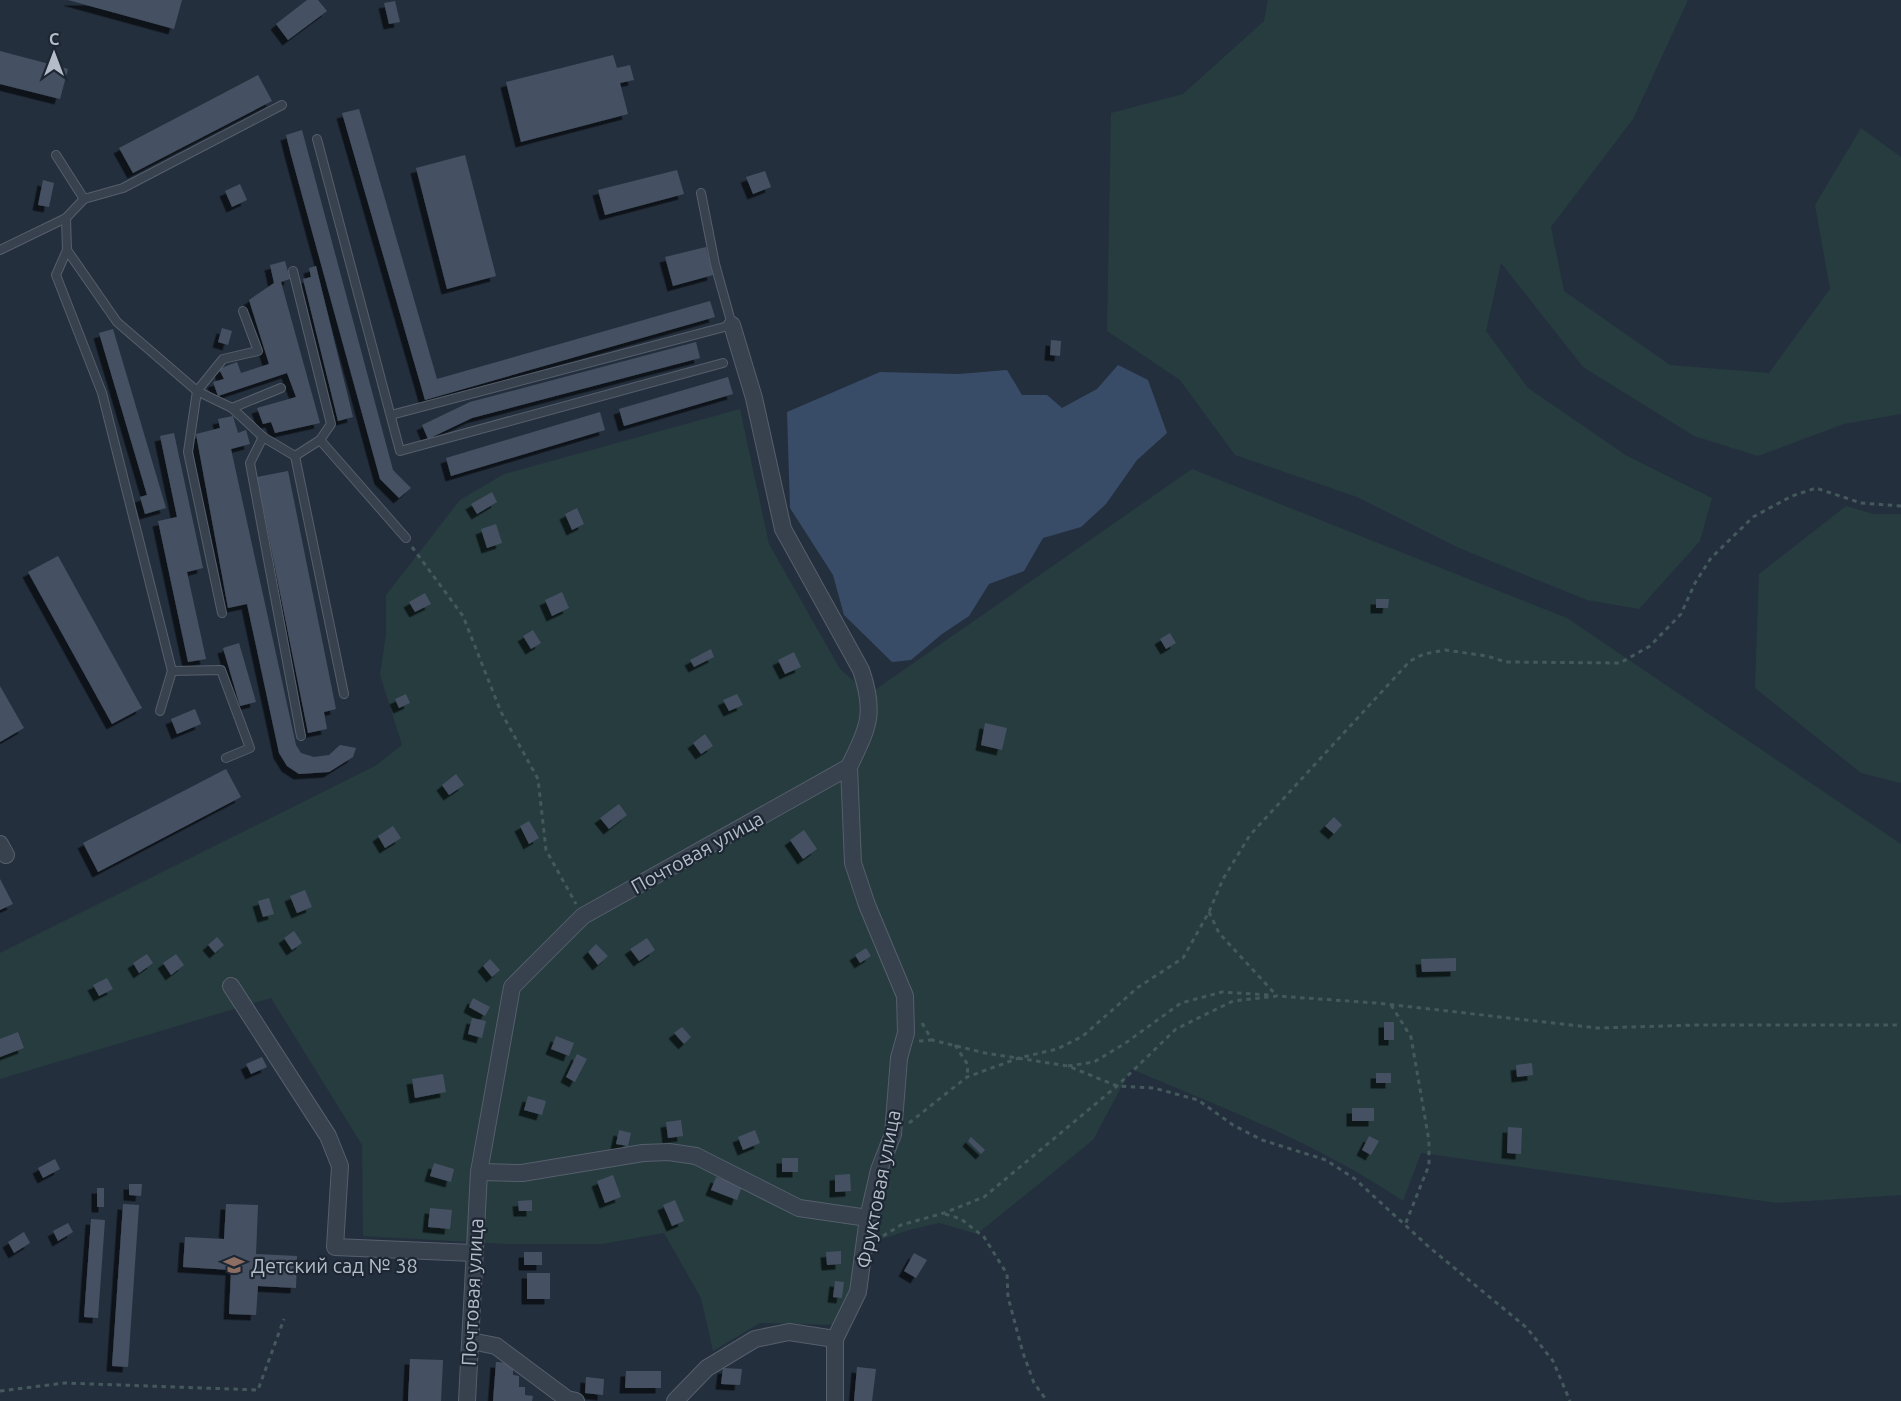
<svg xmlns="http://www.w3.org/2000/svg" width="1901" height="1401" font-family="Ubuntu,sans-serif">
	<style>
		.green { fill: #263c3f }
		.water { fill: #394c67 }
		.building { fill: #455162; filter: url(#shadow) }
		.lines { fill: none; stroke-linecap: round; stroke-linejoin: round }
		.lane-casing { stroke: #565f6c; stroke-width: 10 }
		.street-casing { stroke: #565f6c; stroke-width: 18 }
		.path { stroke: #44595c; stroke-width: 3; stroke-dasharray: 4.5 4.5; stroke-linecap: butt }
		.lane { stroke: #38414e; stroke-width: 8 }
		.street { stroke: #38414e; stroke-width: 16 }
		.labels { text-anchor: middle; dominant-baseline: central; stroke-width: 4.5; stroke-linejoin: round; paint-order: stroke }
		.street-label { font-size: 20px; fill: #b4bcc9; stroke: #1d2633 }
		.poi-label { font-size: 20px; fill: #b4bcc9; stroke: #1d2633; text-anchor: start }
	</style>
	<defs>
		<filter id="shadow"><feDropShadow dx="-5.5" dy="5.5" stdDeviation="0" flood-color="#0009"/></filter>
	</defs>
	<rect width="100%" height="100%" fill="#242f3e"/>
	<g class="green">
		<polygon points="1268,0 1688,0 1633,119 1551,227 1564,291 1670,365 1769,373 1830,289 1815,205 1861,128 1901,157 1901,414 1844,424 1758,456 1694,436 1583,367 1501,263 1486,331 1528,388 1627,456 1712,498 1700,541 1639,609 1587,600 1459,548 1357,497 1235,455 1180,380 1107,331 1111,113 1183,94 1264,21"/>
		<path d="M740,409L769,544L840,669L869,694L1192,469L1567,618L1901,844V1195L1777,1203L1421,1153L1403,1201C1319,1144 1224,1108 1131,1069L1093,1140L977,1234L939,1223L909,1230L865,1245L837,1325L760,1323L713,1351L701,1298L664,1233L602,1244H507L363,1236L362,1145L271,998L0,1079V953L375,766L402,745L380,675L386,634V595L460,500L504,474Z"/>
		<polygon points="1846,506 1874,514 1901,514 1901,783 1861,773 1755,688 1759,574"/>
	</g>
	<polygon class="water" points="1118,365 1148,380 1167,433 1137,460 1106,504 1081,527 1043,538 1024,571 989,584 969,616 942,634 911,660 892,662 844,615 833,575 790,508 787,412 880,372 959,374 1007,370 1022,395 1047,395 1062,408 1097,389"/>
	<g class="building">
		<polygon points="68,0 182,0 174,29"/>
		<polygon points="307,0 318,0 327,11 288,40 276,24"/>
		<polygon points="395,1 400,22 389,24 384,3"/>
		<polygon points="0,51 68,69 60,99 0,84"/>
		<polygon points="613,55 617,68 630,65 634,80 620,83 628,114 521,142 506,82"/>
		<polygon points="258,75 272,101 133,173 119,148"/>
		<polygon points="359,109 437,379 710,301 715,317 425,400 342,113"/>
		<polygon points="302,130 393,470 411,488 399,498 380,479 291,155 286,135"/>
		<polygon points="465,155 496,276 447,289 416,168"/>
		<polygon points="677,170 684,194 605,215 598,190"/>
		<polygon points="765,171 771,187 753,194 746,177"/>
		<polygon points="43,180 54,183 49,207 38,205"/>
		<polygon points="240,184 247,200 232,207 225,191"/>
		<polygon points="706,247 713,275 673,286 665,257"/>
		<polygon points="285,261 290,279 281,282 320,423 275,433 271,422 263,424 257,408 296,397 287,373 218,396 213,382 224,379 219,369 237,362 241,373 269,364 249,300 274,283 270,265"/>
		<polygon points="316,266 353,417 338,421 303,279 311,277 309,268"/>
		<polygon points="222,328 232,331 228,345 218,342"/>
		<polygon points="113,329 166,508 145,514 140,497 147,495 99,333"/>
		<polygon points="1051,340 1061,341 1060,356 1050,355"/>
		<polygon points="696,342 700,358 472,418 428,439 422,425 470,402"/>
		<polygon points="728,377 733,394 624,426 619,409"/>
		<polygon points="600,412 605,430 451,476 446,458"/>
		<polygon points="233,416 238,433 246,430 250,444 231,449 296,745 301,753 314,757 329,755 340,745 356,748 353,757 329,772 299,774 287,766 279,753 247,604 228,608 196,434 220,428 218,419"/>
		<polygon points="174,433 203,568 187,572 206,659 188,662 158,521 177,517 160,436"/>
		<polygon points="288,471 336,709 324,712 327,729 308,733 257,477"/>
		<polygon points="492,492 497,502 477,514 471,504"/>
		<polygon points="577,508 584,524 572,530 565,514"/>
		<polygon points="496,524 502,543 487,548 481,529"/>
		<polygon points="58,556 142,708 112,724 28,572"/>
		<polygon points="562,592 569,608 552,616 545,600"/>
		<polygon points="425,593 431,604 415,612 409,602"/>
		<polygon points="1376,599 1389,599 1388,608 1376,608"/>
		<polygon points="533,630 541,643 531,649 523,636"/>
		<polygon points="1170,633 1176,643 1166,649 1160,639"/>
		<polygon points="239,643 256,702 240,706 223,648"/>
		<polygon points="711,649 714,657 694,667 690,660"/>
		<polygon points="794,652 801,667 785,674 778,660"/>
		<polygon points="0,686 24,728 0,742"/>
		<polygon points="406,694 410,703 399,708 395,699"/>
		<polygon points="737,694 743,705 729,711 723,700"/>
		<polygon points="195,709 201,724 177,734 171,719"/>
		<polygon points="985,723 1007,728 1002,750 981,745"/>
		<polygon points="705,734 713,746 701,754 693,743"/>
		<polygon points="226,769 241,797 98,872 83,843"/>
		<polygon points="456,774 464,785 449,795 442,785"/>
		<polygon points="619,804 627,815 609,829 600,818"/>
		<polygon points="1334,817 1342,825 1334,834 1325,826"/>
		<polygon points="529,821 539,838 529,844 520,826"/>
		<polygon points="393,826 401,838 385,848 378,836"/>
		<polygon points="804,830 817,849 803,859 790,840"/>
		<polygon points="0,879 13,904 0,910"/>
		<polygon points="305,890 312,907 297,913 290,896"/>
		<polygon points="269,898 274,914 263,917 258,901"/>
		<polygon points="294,931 302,943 292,950 284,938"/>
		<polygon points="217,937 224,945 215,953 208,945"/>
		<polygon points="647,938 655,950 639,961 630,949"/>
		<polygon points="596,944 608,956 598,965 588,952"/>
		<polygon points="866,948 871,956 860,963 855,955"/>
		<polygon points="147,954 153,963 139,973 133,963"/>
		<polygon points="176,954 184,965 171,975 163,963"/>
		<polygon points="1456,958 1456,971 1422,972 1421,959"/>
		<polygon points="490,959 500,970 492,977 483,966"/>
		<polygon points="107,978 113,989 99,996 93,985"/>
		<polygon points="473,998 490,1007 485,1016 469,1007"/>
		<polygon points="472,1018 486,1021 482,1038 468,1034"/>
		<rect x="1384" y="1022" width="10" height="18"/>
		<polygon points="682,1027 691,1037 684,1044 674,1033"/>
		<polygon points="18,1032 24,1048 0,1057 0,1039"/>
		<polygon points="556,1036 574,1043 569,1056 551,1049"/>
		<polygon points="577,1054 587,1059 575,1082 566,1077"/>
		<polygon points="262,1057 267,1067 251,1074 246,1064"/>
		<polygon points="1532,1063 1533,1075 1517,1077 1516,1065"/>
		<rect x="1376" y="1073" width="15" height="10"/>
		<polygon points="443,1074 446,1092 415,1098 412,1079"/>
		<polygon points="528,1096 546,1101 542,1115 524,1110"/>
		<rect x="1352" y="1108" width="22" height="13"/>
		<polygon points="681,1120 683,1136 668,1138 666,1122"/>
		<polygon points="1508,1127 1522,1128 1521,1154 1507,1153"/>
		<polygon points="619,1130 631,1133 628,1146 616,1144"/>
		<polygon points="755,1130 760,1143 743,1150 738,1137"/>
		<polygon points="1369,1136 1379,1141 1371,1155 1362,1150"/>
		<polygon points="971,1137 985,1150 981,1154 968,1141"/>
		<rect x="782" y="1158" width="16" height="14"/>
		<polygon points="55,1159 60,1169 43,1178 38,1168"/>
		<polygon points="434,1163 454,1169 451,1182 430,1176"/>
		<polygon points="850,1174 851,1191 835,1192 835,1175"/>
		<polygon points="613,1175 621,1197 605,1203 597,1181"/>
		<polygon points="716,1177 742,1186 737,1200 711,1190"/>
		<polygon points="129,1184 142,1184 141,1196 129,1195"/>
		<rect x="97" y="1188" width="7" height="19"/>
		<polygon points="532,1200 532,1211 519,1211 518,1201"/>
		<polygon points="675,1200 684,1221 672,1226 663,1205"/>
		<polygon points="123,1204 139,1205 128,1367 112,1366"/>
		<polygon points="226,1204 258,1205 256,1254 297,1256 296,1288 258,1286 256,1315 229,1314 231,1270 183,1267 185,1237 224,1239"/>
		<polygon points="430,1208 452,1210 450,1229 428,1227"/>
		<polygon points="91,1219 105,1220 98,1318 84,1317"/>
		<polygon points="68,1223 73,1232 58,1241 53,1231"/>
		<polygon points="24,1232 30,1243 14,1253 8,1242"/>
		<polygon points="841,1251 841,1264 827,1265 826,1252"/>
		<rect x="524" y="1252" width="18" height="13"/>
		<polygon points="914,1253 927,1260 916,1278 904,1271"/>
		<rect x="527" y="1273" width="23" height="26"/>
		<polygon points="835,1281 844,1282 842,1298 833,1297"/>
		<polygon points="410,1359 443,1360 441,1401 408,1401"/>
		<polygon points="496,1362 513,1363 513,1375 519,1376 519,1387 525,1387 525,1395 533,1396 532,1401 493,1401"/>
		<polygon points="857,1367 876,1369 872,1401 854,1401"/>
		<polygon points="723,1368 742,1369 740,1385 721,1384"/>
		<polygon points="626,1371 661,1371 661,1388 625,1388"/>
		<polygon points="586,1377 604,1379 603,1395 585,1393"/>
	</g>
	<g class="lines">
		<g class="lane-casing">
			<g id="lane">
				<polyline points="317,139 400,451 723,363"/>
				<polyline points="84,199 123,188 282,105"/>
				<polyline points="66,218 67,250 117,322 197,391 232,408 263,437 295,456 320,440 406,538"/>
				<polyline points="0,250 66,218 84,199 56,155"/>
				<polyline points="67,250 56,275 102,393 172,671 221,670 250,748 226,758"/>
				<polyline points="293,271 331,424 320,440"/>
				<polyline points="232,408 281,388"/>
				<polyline points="391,415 732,325 715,264 701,193"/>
				<polyline points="263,437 250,463 301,736"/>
				<polyline points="295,456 344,694"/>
				<polyline points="222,613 188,452 197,391 223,359 258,351 243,311"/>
				<polyline points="160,711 172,671"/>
			</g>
		</g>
		<g class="street-casing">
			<g id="street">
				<polyline points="0,844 6,855"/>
				<polyline points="231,986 328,1136 340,1166 335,1247 473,1253"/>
				<polyline points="479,1172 522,1173 643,1153 669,1152 696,1156 799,1208 868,1218"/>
				<polyline points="471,1341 496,1346 567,1399 576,1401"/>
				<path d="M467,1401L479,1172L512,987L583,916L849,767C868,727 876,714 861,670L783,529L754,398L732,325"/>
				<polyline points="675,1401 707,1368 755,1339 789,1332 835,1339"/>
				<polyline points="835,1401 835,1339 858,1292 868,1218 879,1170 893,1134 899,1058 906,1033 905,996 867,905 853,863 849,767"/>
			</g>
		</g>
		<g class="path">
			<polyline points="412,547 463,616 501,712 538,779 546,850 576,904"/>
			<polyline points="1209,912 1219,933 1277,996"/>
			<polyline points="1391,1005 1411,1037 1429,1141 1429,1165 1405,1225"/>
			<polyline points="922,1023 932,1040 985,1053 1068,1066 1117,1086 1154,1088 1198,1100 1233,1125 1262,1140 1326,1160 1355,1179 1429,1247 1527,1328 1553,1361 1570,1401"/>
			<polyline points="919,1041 932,1040"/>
			<polyline points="955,1045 968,1065 967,1077"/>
			<polyline points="1068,1066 1094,1062 1124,1044 1181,1003 1222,992 1269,995"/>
			<polyline points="909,1123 967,1077 1019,1058 1057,1049 1083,1036 1137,988 1183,958 1209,912 1223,879 1250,835 1410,661 1424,654 1445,650 1487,656 1506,662 1620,663 1650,646 1681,614 1695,583 1711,558 1753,517 1792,496 1816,488 1861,503 1901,506"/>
			<polyline points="945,1214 961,1219 984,1237 1007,1274 1008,1297 1023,1353 1034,1383 1047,1401"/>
			<polyline points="883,1236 901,1225 944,1213 984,1197 1117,1086 1176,1029 1233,1001 1277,996 1376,1003 1598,1028 1696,1025 1901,1025"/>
			<polyline points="0,1391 65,1383 258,1390 284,1319"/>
		</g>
		<use href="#lane" class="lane"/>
		<use href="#street" class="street"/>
	</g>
	<defs>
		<g id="school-bare" transform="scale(1.62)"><path d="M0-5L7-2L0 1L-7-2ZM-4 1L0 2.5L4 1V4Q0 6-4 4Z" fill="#8d6e63" stroke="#1d2633" stroke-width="2.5" paint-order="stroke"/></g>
	</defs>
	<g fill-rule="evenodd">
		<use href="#school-bare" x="234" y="1265"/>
	</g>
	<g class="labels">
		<g class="street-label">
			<text transform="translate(697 852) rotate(-29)">Почтовая улица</text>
			<text transform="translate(878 1189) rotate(-79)">Фруктовая улица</text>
			<text transform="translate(472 1292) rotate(-87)">Почтовая улица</text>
		</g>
		<g class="poi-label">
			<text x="251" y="1265">Детский сад № 38</text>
		</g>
	</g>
	<g transform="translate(54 54)" stroke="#1d2633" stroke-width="4.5" paint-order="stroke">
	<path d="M0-4.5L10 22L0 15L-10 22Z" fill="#b4bcc9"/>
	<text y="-9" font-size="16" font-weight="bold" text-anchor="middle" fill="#b4bcc9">С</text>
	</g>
</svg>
